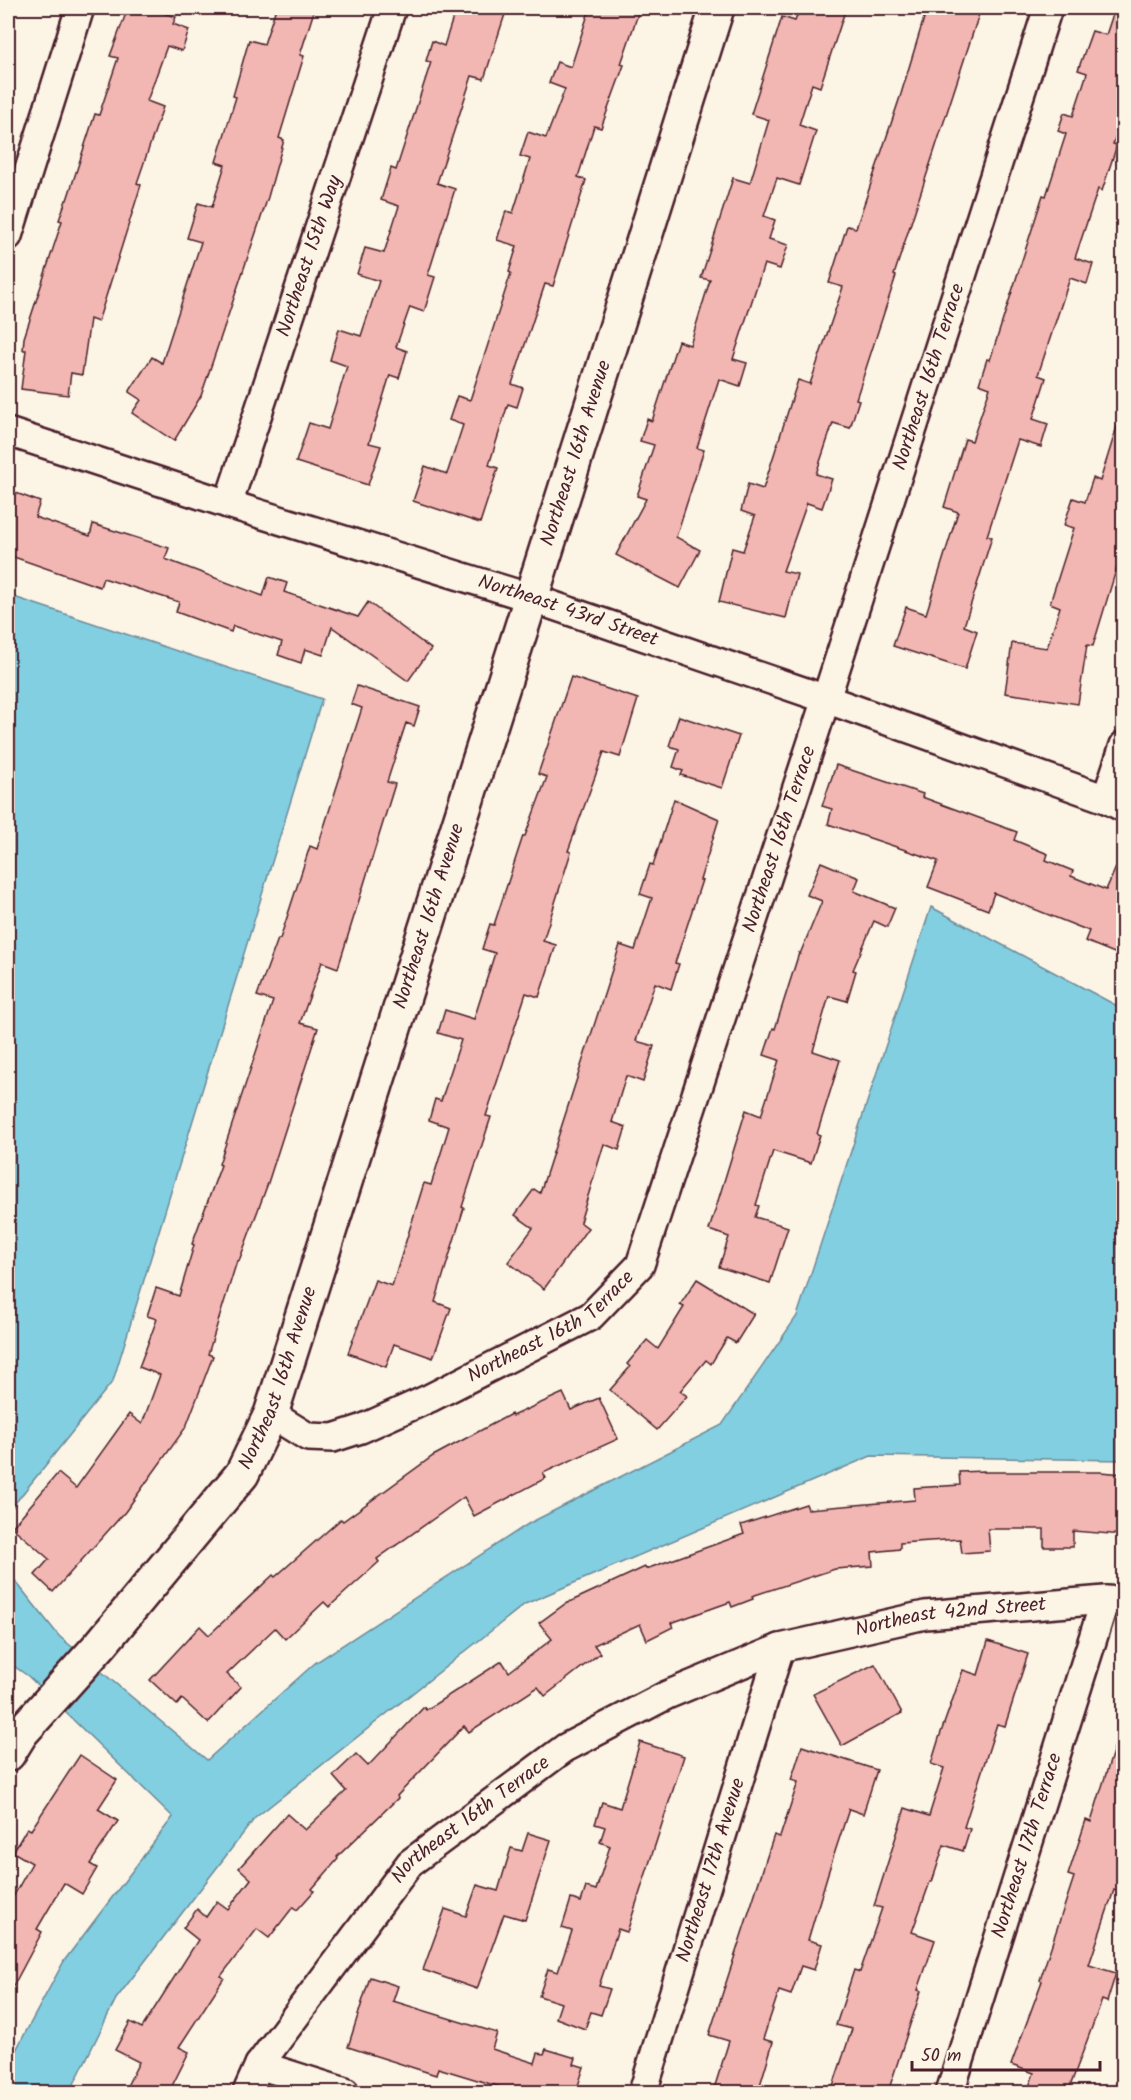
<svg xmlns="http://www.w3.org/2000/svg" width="1131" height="2100" font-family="Kalam,sans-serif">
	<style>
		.water { fill: #82cfe1; stroke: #6c8998; stroke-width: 1.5 }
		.building { fill: #f2b7b2; stroke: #4a1f2b; stroke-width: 1.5 }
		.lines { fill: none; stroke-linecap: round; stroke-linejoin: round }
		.minor-casing { stroke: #4a1f2b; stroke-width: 32 }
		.tertiary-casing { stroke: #4a1f2b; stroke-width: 38 }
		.minor { stroke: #fcf5e5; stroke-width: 27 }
		.tertiary { stroke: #fcf5e5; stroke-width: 33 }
		.labels { text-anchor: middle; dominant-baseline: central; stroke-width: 5; stroke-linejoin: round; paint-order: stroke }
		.street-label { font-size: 20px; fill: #4a1f2b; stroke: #fcf5e5 }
	</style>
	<rect width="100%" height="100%" fill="#fcf5e5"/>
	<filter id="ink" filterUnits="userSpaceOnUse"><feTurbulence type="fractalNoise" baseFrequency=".0167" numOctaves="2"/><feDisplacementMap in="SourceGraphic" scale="12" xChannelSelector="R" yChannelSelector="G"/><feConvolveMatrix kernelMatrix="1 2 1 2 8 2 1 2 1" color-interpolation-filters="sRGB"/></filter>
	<g filter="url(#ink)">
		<g class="water">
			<polygon points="8,595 322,699 113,1381 8,1512"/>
			<polygon points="931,907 1123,1009 1123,1460 871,1456 525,1604 255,1818 116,1999 70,2092 8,2092 8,2065 64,1961 173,1817 28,1676 8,1662 8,1572 59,1636 207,1760 315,1663 528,1524 722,1425 797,1316"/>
		</g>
		<g class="building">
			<polygon points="128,8 149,8 176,17 173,24 189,30 182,51 167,46 147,101 163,107 137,183 141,185 98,322 90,319 82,375 71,373 68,395 21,389 26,350 23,350 24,338 62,221 59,220 66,200 67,200 95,114 99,115 118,58 110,56"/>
			<polygon points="276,8 315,8 300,55 304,56 279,138 284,140 268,197 201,396 174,441 132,413 141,400 129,392 152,357 162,363 201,242 187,238 198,203 212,207 225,165 216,162 236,97 233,96 249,40 264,44"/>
			<polygon points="456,8 507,8 484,79 472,76 437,183 455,189 428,275 435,277 424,312 410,307 396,347 407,351 399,378 390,375 369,443 381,446 368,485 296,462 309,423 328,429 347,366 330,360 339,329 361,336 379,281 357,274 365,248 384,253 399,206 381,200 391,168 396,170 431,62 426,61 432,41 444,46"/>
			<polygon points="590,8 640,8 621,64 624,65 601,128 594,126 578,177 586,180 553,286 545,284 512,384 523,388 517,407 508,404 489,465 498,468 480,523 413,501 425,466 447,474 463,425 449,420 457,396 470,400 511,273 509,272 517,246 497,240 506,211 513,213 530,159 520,156 528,132 546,138 565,89 549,83 557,62 571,67"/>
			<polygon points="800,8 846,8 820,87 812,84 799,125 816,131 799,185 777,178 764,216 775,220 769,239 788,245 780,269 764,264 733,359 747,363 740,386 719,379 697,448 704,450 676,537 700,550 680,588 616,555 646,499 637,496 654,445 640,441 647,419 652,421 678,341 690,345 710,280 701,278 733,178 750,183 769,120 751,114 782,17 795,21"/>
			<polygon points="927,8 981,8 894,275 896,276 856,399 859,400 850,428 833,423 816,474 832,479 822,508 807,503 783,571 797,574 786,618 719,602 732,548 743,551 755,516 741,511 748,484 763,489 798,380 810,384 843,287 829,283 847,226 856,228 901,94"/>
			<polygon points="1115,8 1124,8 1124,112 1113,144 1117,145 1102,191 1098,189 1075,258 1093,264 1087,284 1070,278 1038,375 1046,378 1033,419 1048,424 1041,447 1018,440 987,536 992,537 964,626 977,631 965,669 893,646 906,607 926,614 958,512 944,507 965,439 972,441 990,388 979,384 987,359 990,360 1043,195 1046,196 1066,134 1058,131 1064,113 1073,116 1087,73 1078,70 1092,31 1106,35"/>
			<polygon points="1119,420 1124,421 1124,544 1093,646 1087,645 1078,704 1005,693 1012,643 1047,648 1060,607 1050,603 1074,528 1064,525 1073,498 1085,502 1093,478 1100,481"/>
			<polygon points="8,490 40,502 35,517 90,536 93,524 169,548 165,559 263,596 269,577 287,583 284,592 358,617 368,602 431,649 408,681 332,627 323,655 305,649 301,663 278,655 282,642 233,626 231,632 176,612 179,602 103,578 100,587 8,555"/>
			<polygon points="571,677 638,699 620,757 604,752 568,851 571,852 543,941 556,945 539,997 526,993 486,1116 491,1117 462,1207 464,1208 435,1302 451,1308 433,1358 394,1344 386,1367 348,1353 375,1280 392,1286 424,1183 431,1185 449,1127 429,1120 435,1099 441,1101 461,1040 438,1033 445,1010 474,1019 495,953 482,949 490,924 494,925 523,836 525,836 547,777 538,774"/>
			<polygon points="357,686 420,707 414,726 406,723 387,782 395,784 338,968 322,962 300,1023 318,1028 267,1186 239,1261 237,1261 208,1354 213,1356 186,1427 125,1512 53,1592 35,1575 49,1559 12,1527 58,1473 76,1488 129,1414 142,1424 160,1375 139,1367 157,1319 147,1316 156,1288 179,1296 194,1245 192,1244 221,1165 219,1164 273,1001 257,996 278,939 280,939 310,846 317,849 362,708 351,704"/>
			<polygon points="679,716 739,736 722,788 681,775 683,771 673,767 679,749 669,746"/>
			<polygon points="836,765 923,794 922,797 1017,832 1014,840 1048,854 1046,860 1073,871 1071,876 1106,890 1124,849 1124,957 1085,941 1089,931 994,893 988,910 928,887 938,861 828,824 832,809 822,806"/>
			<polygon points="674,799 719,819 700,880 702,880 675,963 679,964 671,989 655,983 636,1041 654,1046 643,1082 626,1076 612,1122 626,1127 619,1150 604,1144 580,1222 588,1228 544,1289 508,1262 533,1228 515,1215 534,1189 540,1193 620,945 635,950 652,898 640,894 650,864 653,865"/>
			<polygon points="821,862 859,878 854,891 895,908 887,927 874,921 853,970 856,971 847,1001 829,996 813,1051 840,1060 817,1134 820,1135 811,1163 773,1151 756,1205 759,1206 755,1217 788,1227 770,1283 719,1267 729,1237 709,1230 746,1110 761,1116 779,1060 764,1055 773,1028 775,1029 799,953 800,954 822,901 807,895"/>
			<polygon points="697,1279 754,1314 736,1343 727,1338 711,1364 706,1360 680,1391 687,1396 657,1430 610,1390 630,1367 627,1364 647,1340 658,1349 684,1307 680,1305"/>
			<polygon points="563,1393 571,1410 599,1398 618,1439 543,1473 546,1478 474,1516 464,1497 377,1559 379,1562 329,1607 324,1602 285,1639 275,1628 227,1674 241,1687 208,1723 182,1699 177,1705 150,1680 200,1626 209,1635 273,1575 275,1577 341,1519 343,1521 433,1456 511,1414 512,1416"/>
			<polygon points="984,1471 984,1472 1100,1472 1124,1474 1124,1535 1073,1531 1073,1547 1044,1547 1044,1529 988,1529 990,1551 962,1553 960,1539 900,1543 900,1549 872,1552 873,1566 835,1569 752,1596 753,1599 732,1607 730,1602 671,1623 673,1627 647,1640 640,1624 594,1645 600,1653 545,1696 538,1687 469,1732 464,1726 397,1796 398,1798 337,1857 338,1859 312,1889 314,1891 297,1910 293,1907 269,1938 257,1929 221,1976 224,1978 179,2047 189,2052 169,2092 124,2092 139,2062 115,2050 130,2022 142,2028 198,1940 183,1928 197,1909 206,1917 217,1901 228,1909 251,1879 239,1868 287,1814 305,1830 346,1791 333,1776 356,1754 368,1766 424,1707 426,1710 502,1661 509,1672 552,1639 539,1623 565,1604 645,1567 646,1569 744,1534 741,1525 806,1504 808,1509 915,1500 914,1488 960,1485 959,1472"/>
			<polygon points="988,1641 1028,1654 1005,1726 997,1724 964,1827 970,1829 963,1851 944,1845 932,1882 930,1882 912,1932 935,1940 918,1990 921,1991 888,2092 831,2092 852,2029 836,2025 854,1970 860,1972 882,1908 874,1906 905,1808 929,1816 944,1768 931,1764 939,1738 963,1670 978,1675"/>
			<polygon points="875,1664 902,1713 842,1746 813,1694"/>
			<polygon points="1119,1732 1124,1733 1124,1893 1114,1890 1089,1965 1116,1973 1107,2002 1102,2000 1068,2092 1027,2092 1034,2073 1011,2065 1042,1981 1040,1980 1074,1877 1068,1875 1086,1820 1091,1822"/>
			<polygon points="640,1742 684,1756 627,1932 618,1929 599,1986 610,1989 601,2015 591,2012 585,2029 556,2018 561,2003 539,1996 548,1969 558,1972 572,1931 562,1928 571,1899 581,1902 586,1887 596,1890 610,1846 600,1842 605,1827 595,1824 602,1802 620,1808"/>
			<polygon points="802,1746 877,1770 863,1814 849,1809 828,1873 808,1940 822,1944 814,1970 801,1966 791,1995 779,1991 763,2039 773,2042 758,2092 713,2092 729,2041 709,2035 774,1835 780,1837 798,1782 791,1780"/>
			<polygon points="80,1755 117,1780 98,1809 118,1821 90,1864 97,1868 82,1894 64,1883 37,1929 42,1932 8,1996 8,1906 32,1863 13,1852 27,1828 31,1830"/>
			<polygon points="528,1833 551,1840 525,1920 504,1914 477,1989 423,1970 445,1909 466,1916 477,1885 498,1891 511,1848 522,1851"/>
			<polygon points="370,1977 398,1986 393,2001 497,2033 492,2049 535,2063 538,2053 544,2054 546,2049 576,2058 574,2064 584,2067 576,2092 517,2092 438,2068 436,2075 348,2047"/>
		</g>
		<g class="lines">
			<g class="minor-casing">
				<g id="minor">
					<polyline points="8,236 80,8"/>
					<path id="s1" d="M8,432L228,504L531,598L826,699L1106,799L1124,808"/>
					<path id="s2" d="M228,504L392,8"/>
					<polyline points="1106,799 1124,745"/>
					<path id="s3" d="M271,1414L308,1437L333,1438L361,1429L430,1398L591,1316L640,1265L826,699L1048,8"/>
					<polyline points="259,2065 345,2092"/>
					<path id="s4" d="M247,2092L259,2065L410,1863L565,1748L667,1695L780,1648L925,1615L1105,1600L1124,1601"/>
					<path id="s5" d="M643,2092L780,1648"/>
					<path id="s6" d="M950,2092L1105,1600"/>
				</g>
			</g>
			<g class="tertiary-casing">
				<g id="tertiary">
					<path id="s7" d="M8,1754L21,1733L101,1644L242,1474L271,1414L531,598L717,8"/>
				</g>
			</g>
			<use href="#minor" class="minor"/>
			<use href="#tertiary" class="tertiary"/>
		</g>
	</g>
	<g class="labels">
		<g class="street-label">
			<text stroke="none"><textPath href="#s2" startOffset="261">Northeast 15th Way</textPath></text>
			<text stroke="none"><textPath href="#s3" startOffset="1359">Northeast 16th Terrace</textPath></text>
			<text stroke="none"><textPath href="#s7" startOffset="1440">Northeast 16th Avenue</textPath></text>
			<text stroke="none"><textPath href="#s1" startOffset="588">Northeast 43rd Street</textPath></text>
			<text stroke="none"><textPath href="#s3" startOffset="873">Northeast 16th Terrace</textPath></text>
			<text stroke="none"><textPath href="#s7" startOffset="954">Northeast 16th Avenue</textPath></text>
			<text stroke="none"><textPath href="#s3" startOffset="315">Northeast 16th Terrace</textPath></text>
			<text stroke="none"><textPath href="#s7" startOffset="468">Northeast 16th Avenue</textPath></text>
			<text stroke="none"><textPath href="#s4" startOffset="886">Northeast 42nd Street</textPath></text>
			<text stroke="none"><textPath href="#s4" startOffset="356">Northeast 16th Terrace</textPath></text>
			<text stroke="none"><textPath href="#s6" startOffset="258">Northeast 17th Terrace</textPath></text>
			<text stroke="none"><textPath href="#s5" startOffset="232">Northeast 17th Avenue</textPath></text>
		</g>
	</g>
	<rect width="1131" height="2100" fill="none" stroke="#fcf5e5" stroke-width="30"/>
	<rect x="15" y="15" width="1101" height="2070" fill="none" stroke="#4a1f2b" stroke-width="2" filter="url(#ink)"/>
	<path d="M912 2061v9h188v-9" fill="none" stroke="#4a1f2b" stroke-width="3"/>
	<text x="921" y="2061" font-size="18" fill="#4a1f2b" stroke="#fcf5e5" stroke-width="4.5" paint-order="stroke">50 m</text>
</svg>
